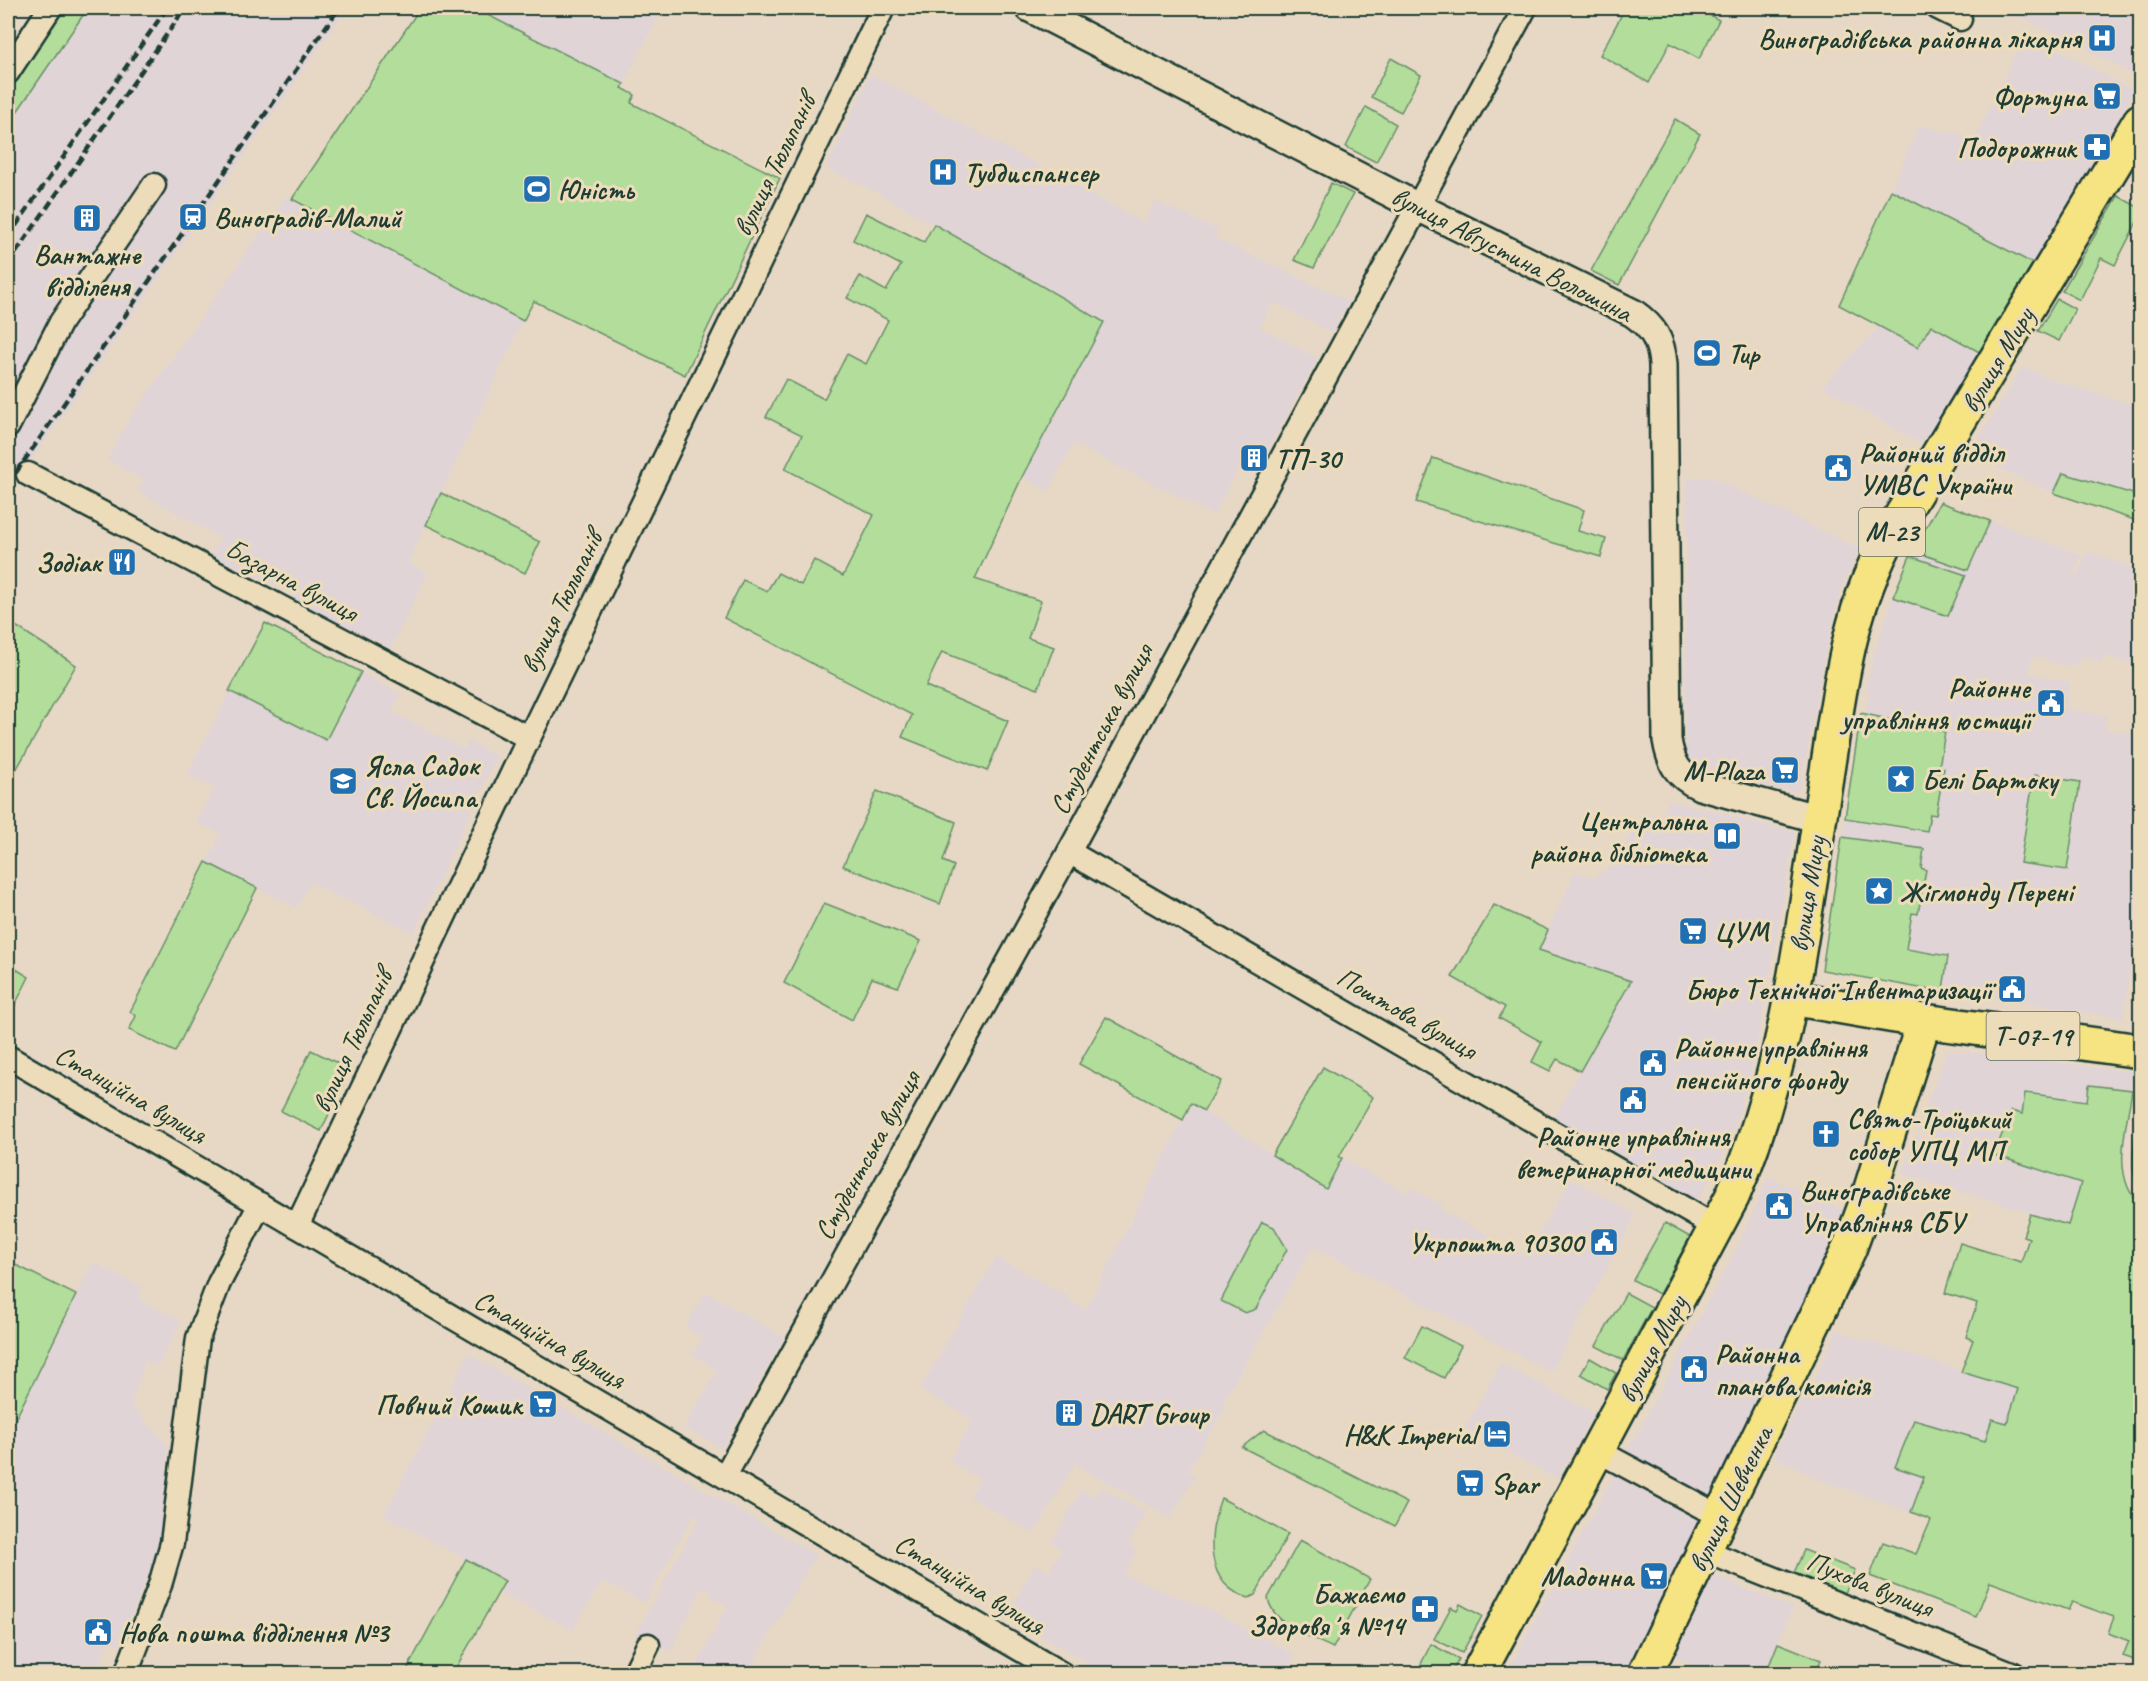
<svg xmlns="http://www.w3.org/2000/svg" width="2148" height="1681" font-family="Caveat,sans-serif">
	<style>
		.built { fill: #e0d4d6 }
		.green { fill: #b2dd9b; stroke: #688d68; stroke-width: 1.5 }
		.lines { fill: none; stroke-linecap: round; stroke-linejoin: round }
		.minor-casing { stroke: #1f3d34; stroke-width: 27 }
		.tertiary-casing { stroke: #1f3d34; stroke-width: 32 }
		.primary-casing { stroke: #1f3d34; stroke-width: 38 }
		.trunk-casing { stroke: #1f3d34; stroke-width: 38 }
		.minor { stroke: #eddcb9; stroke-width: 22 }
		.tertiary { stroke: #eddcb9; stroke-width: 27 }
		.primary { stroke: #f6e381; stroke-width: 33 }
		.trunk { stroke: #f6e381; stroke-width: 33 }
		.rail { stroke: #1f3d34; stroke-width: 4.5; stroke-dasharray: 9 4.5; stroke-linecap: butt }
		.labels { text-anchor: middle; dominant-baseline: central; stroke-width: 6; stroke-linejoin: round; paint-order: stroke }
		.shield { fill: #eddcb9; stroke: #5d6d5c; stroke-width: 1.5 }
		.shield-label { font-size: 27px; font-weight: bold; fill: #1f3d34 }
		.poi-label { font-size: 28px; font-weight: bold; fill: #1f3d34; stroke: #eddcb9; text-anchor: start }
		.street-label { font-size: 28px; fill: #1f3d34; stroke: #eddcb9 }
	</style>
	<rect width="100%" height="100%" fill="#e7d8c6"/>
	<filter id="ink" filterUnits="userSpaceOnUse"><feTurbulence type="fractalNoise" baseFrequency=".0167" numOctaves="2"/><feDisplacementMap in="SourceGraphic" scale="12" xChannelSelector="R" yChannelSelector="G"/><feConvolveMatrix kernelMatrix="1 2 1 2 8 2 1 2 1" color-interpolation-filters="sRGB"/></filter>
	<g filter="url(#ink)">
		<g class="built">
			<polygon points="88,8 347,8 8,494 8,125"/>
			<polygon points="474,8 663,8 624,84"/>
			<polygon points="2003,8 2140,8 2140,77 2045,29"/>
			<polygon points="2026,32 2134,91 2080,187 2083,190 2036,265 1891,190 1919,126 1975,138"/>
			<polygon points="871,74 1144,223 1155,201 1218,230 1215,238 1349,301 1332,333 1273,302 1260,327 1318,358 1257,470 1242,462 1214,515 1074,444 1048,491 1022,477 1103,322 878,193 826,168"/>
			<polygon points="286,196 523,321 408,563 428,573 391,648 293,600 295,595 211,555 221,538 138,491 143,480 107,460 126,424"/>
			<polygon points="1931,325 1981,353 1922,444 1822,387 1879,326 1918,347"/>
			<polygon points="2023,366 2049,379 2140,407 2140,496 2063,473 2054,493 1969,455"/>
			<polygon points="1711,477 1860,549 1841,589 1825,654 1801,785 1795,792 1764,786 1693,764 1685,750 1687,478"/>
			<polygon points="1940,502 2081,555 2074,574 2078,576 2087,551 2140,571 2140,679 2136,678 2138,666 2104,655 2101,663 2082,656 2078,666 2070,663 2069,668 2033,656 2028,673 2070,682 2066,709 2107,716 2106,729 2140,735 2140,905 2123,1018 1960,993 1957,995 1822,970 1861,713 1865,713 1869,692 1865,691 1873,657 1898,583"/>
			<polygon points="265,623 401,694 392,712 464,749 468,741 497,756 414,933 310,883 297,908 206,862 221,834 196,822 214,788 187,774"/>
			<polygon points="1668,800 1795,832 1762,1019 1748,1082 1729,1143 1697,1203 1553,1120 1630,981 1539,950 1575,872 1593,878 1616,863 1634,827 1645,829 1649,813 1664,817"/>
			<polygon points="1947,1050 2134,1072 2125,1151 2103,1190 2140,1205 2140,1246 1902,1174 1916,1134 1927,1138 1928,1135 1917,1131"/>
			<polygon points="1191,1103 1325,1188 1342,1158 1406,1193 1409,1187 1443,1205 1441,1210 1526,1256 1571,1179 1636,1215 1551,1372 1313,1247 1222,1403 1226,1406 1188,1471 1195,1476 1170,1518 1075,1464 1034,1534 970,1497 980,1480 949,1461 973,1420 920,1389 996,1257 1068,1296 1067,1299 1086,1309"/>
			<polygon points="1768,1177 1848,1212 1804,1318 1714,1492 1706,1495 1627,1452 1737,1248"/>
			<polygon points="93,1262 143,1288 138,1299 181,1321 158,1366 145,1361 131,1405 168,1446 163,1527 158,1549 119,1646 109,1642 96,1673 8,1674 8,1419 14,1421"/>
			<polygon points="706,1292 784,1337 722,1448 684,1427 718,1370 692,1355 703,1337 685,1327"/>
			<polygon points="1837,1331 2018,1389 2049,1562 1823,1481 1774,1457 1800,1402 1804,1403"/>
			<polygon points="469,1354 816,1555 747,1673 693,1673 727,1606 710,1596 712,1592 703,1587 670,1651 635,1635 699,1518 694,1514 645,1603 602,1581 573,1630 498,1593 505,1580 384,1515"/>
			<polygon points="1501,1363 1594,1413 1558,1479 1465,1429"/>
			<polygon points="1614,1475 1697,1520 1699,1527 1624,1673 1506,1674"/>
			<polygon points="1101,1487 1146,1512 1130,1542 1133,1543 1131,1548 1137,1551 1124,1575 1210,1610 1295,1655 1284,1673 1105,1673 1007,1616 1035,1564 1049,1572 1062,1548 1052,1542 1081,1490 1095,1497"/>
			<polygon points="1714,1576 1792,1608 1778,1643 1821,1660 1815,1673 1711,1674 1675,1656"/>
		</g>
		<g class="green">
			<polygon points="60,8 88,8 8,125 8,87"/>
			<polygon points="420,8 474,8 624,84 622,88 635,95 631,103 780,178 685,375 534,301 523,321 292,199"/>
			<polygon points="1605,8 1696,8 1719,20 1699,59 1670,43 1649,83 1600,55 1621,16"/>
			<polygon points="1391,58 1421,75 1401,112 1371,97"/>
			<polygon points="1366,107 1396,124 1376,162 1346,147"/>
			<polygon points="1675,119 1700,134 1619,285 1591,271"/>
			<polygon points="1331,183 1353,194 1314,268 1294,260"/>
			<polygon points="1891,190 2036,265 1981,353 1931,325 1918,347 1839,305"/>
			<polygon points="2118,196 2140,208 2140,216 2115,265 2101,258 2080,300 2062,291"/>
			<polygon points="866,213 924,242 934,224 1104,322 1022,477 975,579 1041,601 1028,638 1054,647 1038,689 942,652 926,686 1008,721 987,771 902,737 912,715 724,618 743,580 767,591 778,573 801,585 814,560 843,576 874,515 785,469 802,435 766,417 786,379 824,399 847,354 866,364 888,320 847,298 860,276 886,291 901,265 853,240"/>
			<polygon points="2057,299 2075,309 2059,341 2038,331"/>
			<polygon points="1433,458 1584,510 1578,531 1606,539 1601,557 1416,502"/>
			<polygon points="2063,473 2140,496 2140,522 2054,493"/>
			<polygon points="441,493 540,542 525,573 426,525"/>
			<polygon points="1940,502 1990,521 1968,570 1913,551"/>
			<polygon points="1910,556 1966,575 1948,616 1893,597"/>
			<polygon points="8,621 76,665 8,784"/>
			<polygon points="265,623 361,672 326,740 229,691"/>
			<polygon points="1861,713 1945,732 1939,767 1944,768 1936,815 1930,814 1927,831 1845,818"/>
			<polygon points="2034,775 2080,782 2067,870 2020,863"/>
			<polygon points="877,791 956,822 943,861 954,866 940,904 843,866"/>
			<polygon points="1842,837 1924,849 1921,868 1926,870 1918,914 1912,913 1906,949 1948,956 1943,990 1959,993 1957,995 1822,970"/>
			<polygon points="206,862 257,888 175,1052 129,1030 136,1016 130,1012"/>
			<polygon points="824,903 921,941 898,987 872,978 852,1020 784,983"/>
			<polygon points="1494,905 1548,930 1539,950 1631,981 1580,1071 1557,1059 1550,1071 1532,1062 1542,1042 1499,1018 1505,1007 1452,977"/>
			<polygon points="8,964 29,977 8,1019"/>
			<polygon points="1106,1017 1221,1081 1204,1111 1191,1103 1183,1120 1079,1064"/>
			<polygon points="311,1050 350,1069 321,1131 281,1111"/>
			<polygon points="1323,1067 1373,1097 1339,1157 1342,1158 1326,1189 1272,1155"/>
			<path d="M2089,1085L2132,1090C2127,1126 2110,1176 2140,1205V1662L2123,1656L2129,1641L2108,1633L2114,1617L2072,1602L2068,1610L1990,1582L1976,1617L1870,1576L1883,1542L1916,1554L1931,1520L1911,1512L1924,1477L1895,1467L1914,1420L1985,1441L1992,1419L2007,1423L2018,1389L1961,1372L1973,1340L1966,1337L1977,1303L1945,1293L1960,1243L2021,1262L2029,1238L2023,1236L2030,1214L2068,1225L2081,1183L1994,1155L2011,1111L2022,1114L2025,1093L2087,1101Z"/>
			<path d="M2139,1110L2140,1111V1190C2126,1168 2136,1135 2139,1110Z"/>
			<polygon points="1262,1222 1274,1227 1287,1249 1256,1309 1245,1313 1221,1301"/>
			<polygon points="1665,1223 1690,1237 1659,1294 1633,1280"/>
			<polygon points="12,1263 76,1295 14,1422 8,1419 8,1271"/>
			<polygon points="1626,1293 1652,1307 1623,1360 1596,1346"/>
			<polygon points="1422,1326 1461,1346 1444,1378 1405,1358"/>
			<polygon points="1590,1358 1616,1373 1607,1389 1581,1374"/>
			<polygon points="1264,1430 1407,1503 1395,1526 1242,1447"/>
			<path d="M1221,1498L1288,1534L1255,1595L1249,1598C1203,1585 1208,1534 1221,1498Z"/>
			<path d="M1300,1540L1370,1579L1333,1648C1311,1637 1273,1626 1268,1598Z"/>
			<polygon points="1804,1550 1855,1570 1844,1595 1793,1575"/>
			<polygon points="466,1559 505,1581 453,1673 405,1673"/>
			<polygon points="1460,1604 1482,1616 1462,1653 1434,1639 1451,1607 1457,1610"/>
			<polygon points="1778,1643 1821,1660 1815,1673 1782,1673 1768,1668"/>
			<polygon points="1431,1644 1459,1659 1451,1673 1430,1673 1419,1668"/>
		</g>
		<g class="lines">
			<g class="minor-casing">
				<g id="minor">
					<polyline points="1938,8 1960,19"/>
					<polyline points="8,72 50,8"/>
					<polyline points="8,426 61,322 154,185"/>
					<polyline points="28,474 529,738"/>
					<polyline points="1069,852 1716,1227"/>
					<polyline points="8,1057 1062,1674"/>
					<polyline points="297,1226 529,738 883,8"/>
					<polyline points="1598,1451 1721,1517"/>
					<polyline points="725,1476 1069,852 1525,8"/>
					<polyline points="1705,1551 2014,1674"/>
					<polyline points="126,1674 160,1585 172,1543 198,1338 219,1283 260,1204"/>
					<polyline points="634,1674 648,1645"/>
				</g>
			</g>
			<g class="tertiary-casing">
				<path id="tertiary" d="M1030,8L1418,207L1633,313C1653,327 1661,340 1663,364L1667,740C1671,764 1678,776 1700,786L1819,819"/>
			</g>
			<g class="primary-casing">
				<polyline id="primary" points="1924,1021 2140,1051"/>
			</g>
			<g class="trunk-casing">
				<g id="trunk">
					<path d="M1478,1674L1732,1197C1790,1065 1803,919 1826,777C1840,689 1847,613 1891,533L2140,121"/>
					<polyline points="1645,1674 1849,1249 1868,1198 1924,1021 1791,998"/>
				</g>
			</g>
			<use href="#minor" class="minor"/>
			<use href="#tertiary" class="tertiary"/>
			<use href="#primary" class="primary"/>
			<use href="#trunk" class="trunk"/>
			<g class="rail">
				<polyline points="8,237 167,8"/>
				<polyline points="8,264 185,8"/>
				<polyline points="8,484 339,8"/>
			</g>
		</g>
	</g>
	<defs>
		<g id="hospital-square" transform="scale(1.5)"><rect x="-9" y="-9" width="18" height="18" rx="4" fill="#1f6fb2" stroke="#eddcb9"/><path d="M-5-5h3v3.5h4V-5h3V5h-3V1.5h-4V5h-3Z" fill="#fff"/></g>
		<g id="supermarket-square" transform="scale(1.5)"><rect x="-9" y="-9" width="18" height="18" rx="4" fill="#1f6fb2" stroke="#eddcb9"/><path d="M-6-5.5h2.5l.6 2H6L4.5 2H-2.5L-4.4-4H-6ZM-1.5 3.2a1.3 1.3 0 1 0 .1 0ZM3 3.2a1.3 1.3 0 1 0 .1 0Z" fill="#fff"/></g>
		<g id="pharmacy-square" transform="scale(1.5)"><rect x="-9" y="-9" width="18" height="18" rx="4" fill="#1f6fb2" stroke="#eddcb9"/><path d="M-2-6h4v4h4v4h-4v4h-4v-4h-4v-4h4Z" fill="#fff"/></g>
		<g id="stadium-square" transform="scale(1.5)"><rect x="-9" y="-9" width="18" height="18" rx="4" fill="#1f6fb2" stroke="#eddcb9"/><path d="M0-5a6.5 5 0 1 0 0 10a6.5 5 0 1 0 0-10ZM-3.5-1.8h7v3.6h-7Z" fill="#fff"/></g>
		<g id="station-square" transform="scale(1.5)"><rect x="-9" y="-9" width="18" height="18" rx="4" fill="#1f6fb2" stroke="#eddcb9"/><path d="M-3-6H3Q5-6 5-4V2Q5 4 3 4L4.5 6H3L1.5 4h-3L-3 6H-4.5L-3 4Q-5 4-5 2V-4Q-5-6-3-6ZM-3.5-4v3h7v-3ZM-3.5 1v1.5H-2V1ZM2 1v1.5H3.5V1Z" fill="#fff"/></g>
		<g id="building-square" transform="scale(1.5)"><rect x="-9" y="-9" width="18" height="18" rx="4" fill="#1f6fb2" stroke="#eddcb9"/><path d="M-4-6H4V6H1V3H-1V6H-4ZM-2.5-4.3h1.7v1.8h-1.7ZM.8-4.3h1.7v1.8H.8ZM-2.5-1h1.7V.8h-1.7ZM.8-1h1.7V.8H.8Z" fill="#fff"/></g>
		<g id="civic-square" transform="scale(1.5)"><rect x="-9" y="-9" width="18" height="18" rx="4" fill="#1f6fb2" stroke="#eddcb9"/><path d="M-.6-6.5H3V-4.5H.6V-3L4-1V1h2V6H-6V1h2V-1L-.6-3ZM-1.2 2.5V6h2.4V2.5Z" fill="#fff"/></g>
		<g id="restaurant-square" transform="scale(1.5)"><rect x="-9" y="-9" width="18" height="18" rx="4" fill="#1f6fb2" stroke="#eddcb9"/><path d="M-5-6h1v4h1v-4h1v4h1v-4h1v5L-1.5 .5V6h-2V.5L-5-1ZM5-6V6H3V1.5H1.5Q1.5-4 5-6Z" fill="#fff"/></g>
		<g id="sight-square" transform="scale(1.5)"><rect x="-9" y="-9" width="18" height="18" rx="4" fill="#1f6fb2" stroke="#eddcb9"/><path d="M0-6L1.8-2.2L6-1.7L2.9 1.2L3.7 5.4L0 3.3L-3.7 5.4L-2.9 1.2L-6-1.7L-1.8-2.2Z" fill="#fff"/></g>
		<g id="school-square" transform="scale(1.5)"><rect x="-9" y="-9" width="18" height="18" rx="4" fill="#1f6fb2" stroke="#eddcb9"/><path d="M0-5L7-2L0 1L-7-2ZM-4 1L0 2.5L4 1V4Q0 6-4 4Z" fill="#fff"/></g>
		<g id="library-square" transform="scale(1.5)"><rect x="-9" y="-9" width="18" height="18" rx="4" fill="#1f6fb2" stroke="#eddcb9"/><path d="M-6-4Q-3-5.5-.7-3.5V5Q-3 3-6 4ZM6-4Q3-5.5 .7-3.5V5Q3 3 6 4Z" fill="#fff"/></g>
		<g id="church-square" transform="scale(1.5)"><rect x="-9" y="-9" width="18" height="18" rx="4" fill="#1f6fb2" stroke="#eddcb9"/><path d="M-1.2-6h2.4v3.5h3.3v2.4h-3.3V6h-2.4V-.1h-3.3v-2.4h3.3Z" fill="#fff"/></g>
		<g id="hotel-square" transform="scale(1.5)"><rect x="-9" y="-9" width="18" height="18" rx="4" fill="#1f6fb2" stroke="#eddcb9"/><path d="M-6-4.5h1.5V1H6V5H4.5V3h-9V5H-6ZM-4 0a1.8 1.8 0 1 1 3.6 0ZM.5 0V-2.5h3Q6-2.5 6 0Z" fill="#fff"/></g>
	</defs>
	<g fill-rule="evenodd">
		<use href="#hospital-square" x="2102" y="38"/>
		<use href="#supermarket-square" x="2107" y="96"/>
		<use href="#pharmacy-square" x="2097" y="147"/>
		<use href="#hospital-square" x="943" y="172"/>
		<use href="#stadium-square" x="537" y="189"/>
		<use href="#station-square" x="193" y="217"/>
		<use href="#building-square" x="87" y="218"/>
		<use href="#stadium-square" x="1707" y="353"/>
		<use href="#building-square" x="1254" y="458"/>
		<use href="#civic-square" x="1838" y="468"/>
		<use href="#restaurant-square" x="122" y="562"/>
		<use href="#civic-square" x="2051" y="703"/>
		<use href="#supermarket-square" x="1785" y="770"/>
		<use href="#sight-square" x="1901" y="779"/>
		<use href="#school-square" x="343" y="781"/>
		<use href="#library-square" x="1727" y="836"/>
		<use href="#sight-square" x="1879" y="891"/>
		<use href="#supermarket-square" x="1693" y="931"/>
		<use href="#civic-square" x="2012" y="989"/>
		<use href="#civic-square" x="1653" y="1063"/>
		<use href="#civic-square" x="1633" y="1100"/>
		<use href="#church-square" x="1826" y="1134"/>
		<use href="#civic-square" x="1779" y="1206"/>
		<use href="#civic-square" x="1604" y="1242"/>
		<use href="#civic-square" x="1694" y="1369"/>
		<use href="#supermarket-square" x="543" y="1404"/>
		<use href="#building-square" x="1069" y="1413"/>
		<use href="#hotel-square" x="1497" y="1434"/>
		<use href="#supermarket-square" x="1470" y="1483"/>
		<use href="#supermarket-square" x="1654" y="1576"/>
		<use href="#pharmacy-square" x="1425" y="1609"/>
		<use href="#civic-square" x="98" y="1632"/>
	</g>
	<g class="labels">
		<g class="shield">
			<rect x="1859" y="508" width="66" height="48" rx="4.5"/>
			<rect x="1986.5" y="1012" width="93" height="48" rx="4.5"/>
		</g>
		<g class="shield-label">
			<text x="1892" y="532">М-23</text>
			<text x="2033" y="1036">Т-07-19</text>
		</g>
		<g class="poi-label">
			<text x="2081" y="38" text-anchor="end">Виноградівська районна лікарня</text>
			<text x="2086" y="96" text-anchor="end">Фортуна</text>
			<text x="2076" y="147" text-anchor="end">Подорожник</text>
			<text x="964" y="172">Тубдиспансер</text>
			<text x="558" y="189">Юність</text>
			<text x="214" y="217">Виноградів-Малий</text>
			<text x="87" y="254" text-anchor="middle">Вантажне<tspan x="87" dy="32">відділеня</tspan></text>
			<text x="1728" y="353">Тир</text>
			<text x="1859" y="452">Районий відділ<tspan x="1859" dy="32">УМВС України</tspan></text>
			<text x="1275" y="458">ТП-30</text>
			<text x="101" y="562" text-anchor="end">Зодіак</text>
			<text x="2030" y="687" text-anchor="end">Районне<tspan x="2030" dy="32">управління юстиції</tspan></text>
			<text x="364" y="765">Ясла Садок<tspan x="364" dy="32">Св. Йосипа</tspan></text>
			<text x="1764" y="770" text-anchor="end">M-Plaza</text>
			<text x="1922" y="779">Белі Бартоку</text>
			<text x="1706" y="820" text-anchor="end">Центральна<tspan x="1706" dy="32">района бібліотека</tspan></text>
			<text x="1900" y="891">Жігмонду Перені</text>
			<text x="1714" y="931">ЦУМ</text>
			<text x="1991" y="989" text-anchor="end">Бюро Технічної Інвентаризації</text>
			<text x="1674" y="1047">Районне управління<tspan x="1674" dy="32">пенсійного фонду</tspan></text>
			<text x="1847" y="1118">Свято-Троїцький<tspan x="1847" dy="32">собор УПЦ МП</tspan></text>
			<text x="1633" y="1136" text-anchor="middle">Районне управління<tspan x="1633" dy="32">ветеринарної медицини</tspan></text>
			<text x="1800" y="1190">Виноградівське<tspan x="1800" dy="32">Управління СБУ</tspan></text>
			<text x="1583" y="1242" text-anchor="end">Укрпошта 90300</text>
			<text x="1715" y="1353">Районна<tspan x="1715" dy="32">планова комісія</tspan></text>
			<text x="522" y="1404" text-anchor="end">Повний Кошик</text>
			<text x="1090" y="1413">DART Group</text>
			<text x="1476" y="1434" text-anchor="end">H&amp;K Imperial</text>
			<text x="1491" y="1483">Spar</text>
			<text x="1633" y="1576" text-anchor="end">Мадонна</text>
			<text x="1404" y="1593" text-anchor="end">Бажаємо<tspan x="1404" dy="32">Здоровяʼя №14</tspan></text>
			<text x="119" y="1632">Нова пошта відділення №3</text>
		</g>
		<g class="street-label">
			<text transform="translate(774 165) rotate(-64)">вулиця Тюльпанів</text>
			<text transform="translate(1512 254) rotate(27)">вулиця Августина Волошина</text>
			<text transform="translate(1997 360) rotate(-59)">вулиця Миру</text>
			<text transform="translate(292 580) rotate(28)">Базарна вулиця</text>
			<text transform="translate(561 602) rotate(-64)">вулиця Тюльпанів</text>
			<text transform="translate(1101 729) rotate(-62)">Студентська вулиця</text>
			<text transform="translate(1807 894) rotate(-81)">вулиця Миру</text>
			<text transform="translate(1407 1013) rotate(30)">Поштова вулиця</text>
			<text transform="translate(352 1041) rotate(-65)">вулиця Тюльпанів</text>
			<text transform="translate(131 1094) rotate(30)">Станційна вулиця</text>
			<text transform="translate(867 1155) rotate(-61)">Студентська вулиця</text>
			<text transform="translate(550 1339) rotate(30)">Станційна вулиця</text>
			<text transform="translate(1652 1349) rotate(-62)">вулиця Миру</text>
			<text transform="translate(1730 1499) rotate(-64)">вулиця Шевченка</text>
			<text transform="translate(970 1584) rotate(31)">Станційна вулиця</text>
			<text transform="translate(1870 1584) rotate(22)">Пухова вулиця</text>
		</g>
	</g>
	<rect width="2148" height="1681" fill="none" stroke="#eddcb9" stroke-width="30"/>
	<rect x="15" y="15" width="2118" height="1651" fill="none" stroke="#1f3d34" stroke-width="2" filter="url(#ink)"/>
</svg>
